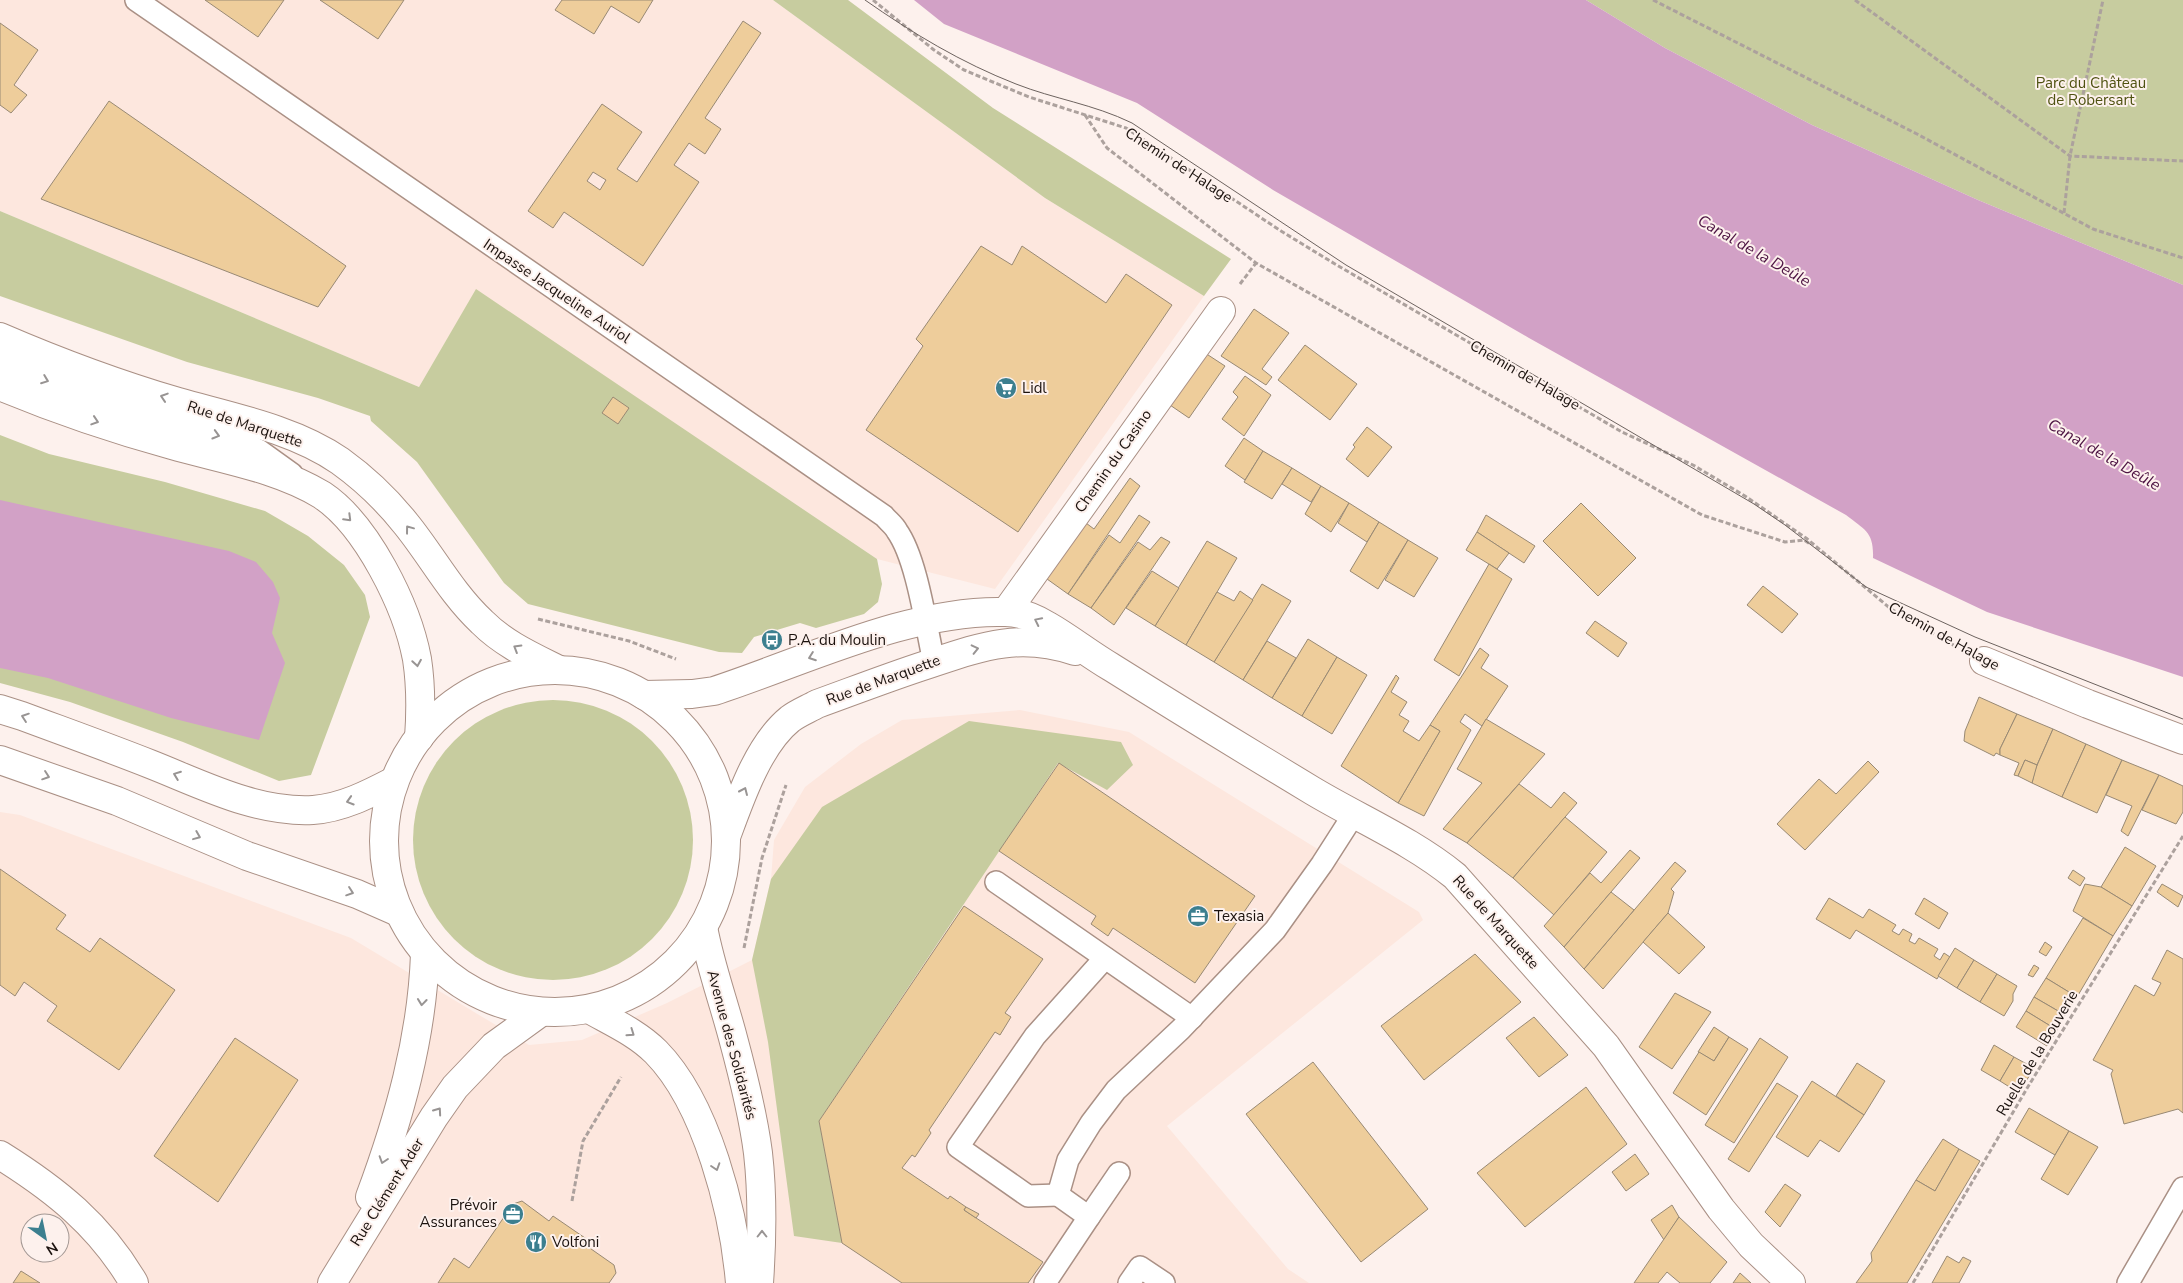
<svg xmlns="http://www.w3.org/2000/svg" width="2183" height="1283" font-family="'Nunito Sans',sans-serif">
	<style>
		.built { fill: #fde7de; fill-rule: evenodd }
		.green { fill: #c7cc9f }
		.water { fill: #d2a1c6 }
		.building { fill: #eecd9b; stroke: #988974; fill-rule: evenodd }
		.lines { fill: none; stroke-linecap: round; stroke-linejoin: round }
		.service-casing { stroke: #aa9085; stroke-width: 24 }
		.minor-casing { stroke: #aa9085; stroke-width: 30 }
		.tertiary-casing { stroke: #aa9085; stroke-width: 30 }
		.primary-casing { stroke: #aa9085; stroke-width: 30 }
		.trunk-casing { stroke: #aa9085; stroke-width: 30 }
		.path { stroke: #aca19d; stroke-width: 3; stroke-dasharray: 5 2.5; stroke-linecap: butt }
		.service { stroke: #fff; stroke-width: 21 }
		.minor { stroke: #fff; stroke-width: 28 }
		.tertiary { stroke: #fff; stroke-width: 28 }
		.primary { stroke: #fff; stroke-width: 28 }
		.trunk { stroke: #fff; stroke-width: 28 }
		.tram { stroke: #6d635f; stroke-width: 1 }
		.oneway { stroke: #989493 }
		.labels { text-anchor: middle; dominant-baseline: central; stroke-width: 4; stroke-linejoin: round; paint-order: stroke }
		.park-label { font-size: 15px; fill: #4f5211; stroke: #fdf1ed }
		.street-label { font-size: 15px; fill: #1b120e; stroke: #fdf1ed }
		.poi-label { font-size: 15px; fill: #1b120e; stroke: #fdf1ed; text-anchor: start }
		.water-label { font-size: 16px; font-style: italic; fill: #4d1443; stroke: #fdf1ed }
	</style>
	<rect width="100%" height="100%" fill="#fdf1ed"/>
	<g class="built">
		<polygon points="0,0 773,0 1045,198 1204,296 995,589 877,559 476,290 419,387 0,211"/>
		<path d="M1020,710L1129,732L1419,912L1423,920L1167,1126L1288,1269L1309,1283H0V812L20,815L351,938L529,1045L582,1040L667,1003L752,960L771,879L774,840L805,787L861,744L902,720ZM30,1223H60V1253H30Z"/>
	</g>
	<g class="green">
		<polygon points="773,0 848,0 993,108 1231,259 1204,296 1045,198"/>
		<polygon points="1586,0 2183,0 2183,285 1978,200 1812,125 1665,48"/>
		<polygon points="0,211 419,387 476,289 877,559 882,584 878,602 864,614 816,628 800,623 754,637 742,653 719,652 528,604 504,583 417,462 371,421 370,416 318,398 187,362 0,296"/>
		<polygon points="0,435 49,454 165,482 265,511 308,536 344,565 365,595 370,617 311,775 279,781 183,742 70,702 0,683"/>
		<circle cx="553" cy="840" r="140"/>
		<polygon points="969,721 1121,742 1133,765 1107,790 1058,763 819,1121 842,1243 794,1236 768,1042 752,960 771,879 822,807"/>
	</g>
	<g class="water">
		<path d="M914,0H1586L1665,48L1812,125L1978,200L2183,285V677L1987,612L1873,558C1874,532 1865,530 1846,515L1529,338L1273,190L1137,103L944,24Z"/>
		<polygon points="0,500 229,551 256,562 273,582 280,598 272,633 285,663 259,740 171,718 48,678 0,668"/>
	</g>
	<g class="building">
		<polygon points="205,0 284,0 258,37"/>
		<polygon points="320,0 404,0 378,39"/>
		<polygon points="562,0 653,0 639,23 611,6 594,34 555,10"/>
		<path d="M743,21L761,33L705,118L721,129L705,154L689,143L674,165L699,182L643,266L564,212L553,228L528,211L602,104L642,132L617,169L637,182ZM593,172L606,180L600,190L587,181Z"/>
		<polygon points="0,23 38,50 14,85 27,95 11,113 0,105"/>
		<polygon points="109,101 346,266 318,307 41,199"/>
		<polygon points="981,246 1012,265 1022,246 1106,303 1126,274 1172,305 1018,532 866,430 923,346 916,339"/>
		<polygon points="1254,309 1289,333 1262,369 1272,377 1266,385 1221,356"/>
		<polygon points="1305,345 1357,384 1330,420 1278,380"/>
		<polygon points="1202,351 1225,366 1189,418 1167,403"/>
		<polygon points="1245,376 1271,395 1244,436 1222,419 1238,397 1233,392"/>
		<polygon points="613,397 629,408 618,424 602,413"/>
		<polygon points="1367,427 1392,447 1368,477 1346,459 1355,447 1353,445"/>
		<polygon points="1244,438 1263,451 1245,480 1225,466"/>
		<polygon points="1263,451 1292,468 1272,499 1244,482"/>
		<polygon points="1292,468 1321,486 1311,502 1282,484"/>
		<polygon points="1130,478 1140,486 1068,594 1047,579 1086,523 1094,529"/>
		<polygon points="1321,486 1349,503 1331,532 1305,514"/>
		<polygon points="1349,503 1379,522 1367,542 1338,523"/>
		<polygon points="1581,503 1636,558 1598,596 1543,541"/>
		<polygon points="1139,515 1150,522 1091,608 1068,594 1109,535 1120,543"/>
		<polygon points="1486,515 1535,546 1524,563 1477,532"/>
		<polygon points="1379,522 1408,540 1378,589 1350,571"/>
		<polygon points="1477,532 1509,553 1497,569 1466,550"/>
		<polygon points="1161,537 1170,542 1114,625 1091,608 1138,542 1150,550"/>
		<polygon points="1408,540 1438,558 1414,597 1385,580"/>
		<polygon points="1207,541 1237,558 1186,645 1155,626"/>
		<polygon points="1489,564 1512,579 1459,676 1434,660"/>
		<polygon points="1152,571 1179,588 1155,626 1126,608"/>
		<polygon points="1262,584 1291,601 1243,680 1214,662"/>
		<polygon points="1763,586 1798,614 1782,633 1747,605"/>
		<polygon points="1240,591 1253,600 1214,662 1186,645 1217,592 1234,601"/>
		<polygon points="1595,621 1627,643 1618,657 1586,633"/>
		<polygon points="1308,639 1337,657 1302,716 1272,698"/>
		<polygon points="1267,641 1296,658 1272,698 1243,680"/>
		<polygon points="1480,648 1489,655 1481,668 1508,686 1482,726 1465,714 1460,722 1471,730 1424,816 1398,803 1440,731 1430,725"/>
		<polygon points="1337,657 1367,675 1332,734 1302,716"/>
		<polygon points="1396,675 1399,678 1391,692 1407,702 1399,715 1409,721 1403,731 1419,741 1430,725 1440,731 1398,803 1341,766"/>
		<polygon points="1979,697 2017,714 2000,749 2000,755 1996,753 1994,756 1964,741 1965,731"/>
		<polygon points="2017,714 2053,729 2037,765 2025,760 2018,776 2014,775 2019,763 2000,755 2000,749"/>
		<polygon points="1486,719 1545,754 1467,843 1443,829 1482,783 1457,769"/>
		<polygon points="2053,729 2086,744 2062,797 2032,783 2035,770"/>
		<polygon points="2086,744 2122,760 2097,813 2062,797"/>
		<polygon points="2025,760 2037,765 2032,783 2018,776"/>
		<polygon points="2122,760 2159,775 2128,836 2121,831 2132,806 2106,795"/>
		<polygon points="1868,761 1879,772 1805,850 1777,824 1819,779 1836,794"/>
		<polygon points="1059,763 1255,896 1195,983 1113,928 1108,936 1091,924 1096,916 999,851"/>
		<polygon points="2159,775 2183,786 2183,812 2176,824 2142,810"/>
		<polygon points="1519,784 1551,808 1564,792 1577,803 1513,878 1467,843"/>
		<polygon points="1565,817 1607,852 1554,915 1513,878"/>
		<polygon points="2125,847 2156,866 2132,906 2101,887"/>
		<polygon points="1630,850 1640,858 1564,947 1544,926 1590,873 1601,883"/>
		<polygon points="1675,862 1686,871 1671,889 1674,892 1668,913 1603,989 1584,969"/>
		<polygon points="0,869 66,915 56,929 90,952 100,938 175,990 119,1070 47,1021 57,1006 24,982 15,996 0,985"/>
		<polygon points="2073,870 2085,878 2080,886 2068,878"/>
		<polygon points="2085,884 2101,887 2132,906 2113,936 2073,911"/>
		<polygon points="2162,884 2183,896 2178,907 2157,892"/>
		<polygon points="1611,892 1634,910 1584,969 1564,947"/>
		<polygon points="1829,898 1863,918 1869,909 1896,925 1892,931 1899,935 1903,929 1912,934 1909,941 1915,944 1919,938 1938,949 1934,956 1940,960 1944,953 1950,957 1937,979 1856,930 1850,939 1816,919"/>
		<polygon points="1924,898 1948,913 1939,929 1915,914"/>
		<polygon points="964,906 1043,959 1005,1013 1011,1017 1000,1035 995,1032 929,1130 931,1133 915,1157 912,1155 902,1168 948,1199 950,1196 966,1207 964,1210 1043,1262 1028,1283 902,1283 842,1243 819,1121"/>
		<polygon points="1668,913 1705,947 1679,974 1643,942"/>
		<polygon points="2083,918 2113,936 2077,997 2046,978"/>
		<polygon points="2045,942 2052,947 2046,956 2039,952"/>
		<polygon points="1955,948 1974,960 1957,988 1938,976"/>
		<polygon points="2167,950 2183,959 2183,1113 2178,1109 2124,1124 2111,1074 2113,1070 2093,1060 2135,985 2154,996 2161,983 2152,979"/>
		<polygon points="1475,954 1521,1002 1424,1080 1381,1026"/>
		<polygon points="1974,960 1997,974 1980,1002 1957,988"/>
		<polygon points="2034,965 2039,968 2033,977 2028,975"/>
		<polygon points="1997,974 2017,986 2013,994 2013,1001 2004,1016 1980,1002"/>
		<polygon points="2046,978 2077,997 2065,1015 2034,997"/>
		<polygon points="1675,993 1711,1012 1672,1069 1639,1047"/>
		<polygon points="2034,997 2065,1015 2057,1030 2026,1011"/>
		<polygon points="2026,1011 2057,1030 2047,1046 2016,1027"/>
		<polygon points="1534,1017 1568,1055 1539,1077 1506,1038"/>
		<polygon points="1714,1027 1729,1037 1714,1061 1698,1052"/>
		<polygon points="1729,1037 1748,1049 1706,1115 1673,1093 1699,1052 1714,1061"/>
		<polygon points="235,1038 298,1080 218,1202 154,1156"/>
		<polygon points="1760,1038 1788,1057 1734,1143 1705,1125"/>
		<polygon points="1994,1045 2014,1057 2000,1081 1981,1070"/>
		<polygon points="2014,1057 2034,1068 2019,1093 2000,1081"/>
		<polygon points="1313,1062 1428,1209 1361,1262 1246,1114"/>
		<polygon points="1857,1063 1885,1081 1864,1115 1836,1096"/>
		<polygon points="1812,1081 1864,1115 1839,1152 1820,1140 1808,1157 1776,1137"/>
		<polygon points="1777,1083 1798,1096 1749,1172 1728,1159"/>
		<polygon points="1586,1087 1627,1144 1525,1227 1477,1173"/>
		<polygon points="2029,1108 2069,1131 2055,1155 2015,1132"/>
		<polygon points="2069,1131 2098,1147 2068,1195 2041,1179"/>
		<polygon points="1943,1139 1959,1149 1935,1191 1916,1180"/>
		<polygon points="1959,1149 1980,1161 1907,1283 1856,1283 1872,1261 1871,1253 1916,1180 1935,1191"/>
		<polygon points="1635,1154 1649,1174 1626,1191 1612,1172"/>
		<polygon points="1785,1184 1801,1195 1780,1227 1765,1212"/>
		<polygon points="522,1201 549,1221 553,1216 588,1240 584,1244 614,1265 616,1273 609,1283 438,1283 454,1258 469,1268 513,1204"/>
		<polygon points="1672,1205 1679,1217 1664,1240 1651,1220"/>
		<polygon points="966,1207 979,1214 976,1218 964,1210"/>
		<polygon points="1679,1217 1727,1262 1710,1283 1680,1283 1667,1272 1658,1283 1634,1283"/>
		<polygon points="1947,1256 1959,1263 1963,1257 1971,1261 1959,1283 1932,1283"/>
		<polygon points="21,1271 40,1283 13,1283"/>
		<polygon points="1740,1273 1751,1283 1733,1283"/>
	</g>
	<g class="lines">
		<g class="service-casing">
			<g id="service">
				<path d="M136,0L884,516C888,521 894,525 897,531C917,559 926,627 934,662"/>
				<polyline points="0,362 106,402 250,446 260,451 292,474"/>
				<polyline points="996,882 1192,1018"/>
				<polyline points="1058,1195 1028,1196 958,1147 1035,1036 1105,958"/>
				<polyline points="1089,1217 1119,1173"/>
				<polyline points="1045,1283 1089,1217 1058,1195 1068,1160 1091,1123 1116,1090 1181,1029 1275,930 1322,864 1354,814"/>
				<polyline points="1129,1283 1140,1267 1164,1283"/>
				<polyline points="2128,1283 2183,1188"/>
			</g>
		</g>
		<g class="minor-casing">
			<g id="minor">
				<polyline points="1006,612 1221,311"/>
				<polyline points="1984,661 2088,704 2183,740"/>
				<path d="M0,1155C56,1190 100,1225 134,1283"/>
				<path d="M370,1197C399,1119 422,1038 425,954"/>
				<polyline points="332,1283 434,1117 455,1087 494,1046 541,1012"/>
			</g>
		</g>
		<g class="tertiary-casing">
			<g id="tertiary">
				<path d="M644,695L692,694L714,691C803,662 910,609 1005,612C1021,612 1035,618 1048,626C1069,638 1089,654 1111,667C1178,709 1245,750 1313,791C1360,819 1412,841 1455,876L1606,1046L1721,1209L1751,1245L1791,1283"/>
				<path d="M726,837C740,799 758,745 790,719C798,713 808,709 817,704C853,691 889,677 926,665C980,647 1018,632 1075,651"/>
			</g>
		</g>
		<g class="primary-casing">
			<g id="primary">
				<path d="M0,337C58,362 117,384 178,402C231,417 294,429 340,461C365,479 387,500 406,524C432,556 451,593 482,622C504,644 531,656 559,670"/>
				<path d="M0,386C55,409 114,429 172,445C221,459 278,468 322,495C367,525 407,606 417,659C421,685 421,711 419,738"/>
				<circle cx="555" cy="841" r="171"/>
				<path d="M703,927C710,965 723,1000 733,1038C743,1075 753,1114 758,1153C763,1197 762,1240 759,1283"/>
				<path d="M589,1009C612,1022 637,1033 656,1052C707,1104 734,1212 740,1283"/>
			</g>
		</g>
		<g class="trunk-casing">
			<g id="trunk">
				<path d="M0,709L22,716C65,732 107,747 150,764C201,784 256,813 313,810C342,808 369,794 394,781"/>
				<polyline points="0,760 117,801 247,856 357,894 398,912"/>
			</g>
		</g>
		<g class="path">
			<polyline points="873,0 934,50 964,70 1029,97 1126,128 1281,231 1335,264 1622,432 1693,465 1745,496 1806,538 1891,609 1955,646"/>
			<polyline points="1653,0 1917,134 2093,229 2183,258"/>
			<polyline points="1855,0 2070,156 2183,161"/>
			<polyline points="1085,115 1107,148 1256,263 1702,515 1785,542 1804,540 1810,544"/>
			<polyline points="2064,213 2070,156 2103,0"/>
			<polyline points="1240,284 1256,263"/>
			<polyline points="538,619 629,641 676,659"/>
			<polyline points="744,948 762,858 786,785"/>
			<polyline points="572,1201 583,1141 621,1077"/>
			<polyline points="1913,1283 2029,1085 2183,836"/>
		</g>
		<use href="#service" class="service"/>
		<use href="#minor" class="minor"/>
		<use href="#tertiary" class="tertiary"/>
		<use href="#primary" class="primary"/>
		<use href="#trunk" class="trunk"/>
		<path class="tram" d="M865,0C912,33 962,63 1016,84C1054,99 1093,104 1132,123L1346,265L1754,504L1785,525L1866,587L1975,637L2183,719"/>
	</g>
	<defs><path id="oneway-chevron" d="M-2-3.5L2.5 0L-2 3.5" fill="none" stroke-width="1.6" stroke-linecap="round" stroke-linejoin="round" transform="scale(1.25)"/></defs>
	<g class="oneway">
		<use href="#oneway-chevron" transform="translate(45 380) rotate(21)"/>
		<use href="#oneway-chevron" transform="translate(164 397) rotate(-162)"/>
		<use href="#oneway-chevron" transform="translate(95 421) rotate(18)"/>
		<use href="#oneway-chevron" transform="translate(216 435) rotate(16)"/>
		<use href="#oneway-chevron" transform="translate(348 518) rotate(45)"/>
		<use href="#oneway-chevron" transform="translate(409 529) rotate(-127)"/>
		<use href="#oneway-chevron" transform="translate(1038 621) rotate(-154)"/>
		<use href="#oneway-chevron" transform="translate(517 648) rotate(-149)"/>
		<use href="#oneway-chevron" transform="translate(975 649) rotate(-13)"/>
		<use href="#oneway-chevron" transform="translate(812 657) rotate(160)"/>
		<use href="#oneway-chevron" transform="translate(417 663) rotate(81)"/>
		<use href="#oneway-chevron" transform="translate(25 717) rotate(-161)"/>
		<use href="#oneway-chevron" transform="translate(177 775) rotate(-159)"/>
		<use href="#oneway-chevron" transform="translate(46 776) rotate(19)"/>
		<use href="#oneway-chevron" transform="translate(744 791) rotate(-66)"/>
		<use href="#oneway-chevron" transform="translate(350 801) rotate(163)"/>
		<use href="#oneway-chevron" transform="translate(197 836) rotate(22)"/>
		<use href="#oneway-chevron" transform="translate(350 892) rotate(19)"/>
		<use href="#oneway-chevron" transform="translate(422 1002) rotate(96)"/>
		<use href="#oneway-chevron" transform="translate(631 1033) rotate(35)"/>
		<use href="#oneway-chevron" transform="translate(438 1111) rotate(-55)"/>
		<use href="#oneway-chevron" transform="translate(383 1160) rotate(108)"/>
		<use href="#oneway-chevron" transform="translate(716 1167) rotate(72)"/>
		<use href="#oneway-chevron" transform="translate(762 1234) rotate(-90)"/>
	</g>
	<defs>
		<g id="supermarket-disc" transform="scale(1.125)"><circle r="9.5" fill="#3c7f8f" stroke="#fdf1ed"/><path d="M-6-5.5h2.5l.6 2H6L4.5 2H-2.5L-4.4-4H-6ZM-1.5 3.2a1.3 1.3 0 1 0 .1 0ZM3 3.2a1.3 1.3 0 1 0 .1 0Z" fill="#fff"/></g>
		<g id="bus-disc" transform="scale(1.125)"><circle r="9.5" fill="#3c7f8f" stroke="#fdf1ed"/><path d="M-5-6H5V4H4V6H2V4H-2V6H-4V4H-5ZM-3.5-4V0h7V-4ZM-3.5 1.2v1.5H-2V1.2ZM2 1.2v1.5H3.5V1.2Z" fill="#fff"/></g>
		<g id="office-disc" transform="scale(1.125)"><circle r="9.5" fill="#3c7f8f" stroke="#fdf1ed"/><path d="M-6-3h4V-5.5h4V-3h4V5H-6ZM-1-4.5V-3h2v-1.5ZM-6 0V1H6V0Z" fill="#fff"/></g>
		<g id="restaurant-disc" transform="scale(1.125)"><circle r="9.5" fill="#3c7f8f" stroke="#fdf1ed"/><path d="M-5-6h1v4h1v-4h1v4h1v-4h1v5L-1.5 .5V6h-2V.5L-5-1ZM5-6V6H3V1.5H1.5Q1.5-4 5-6Z" fill="#fff"/></g>
	</defs>
	<g fill-rule="evenodd">
		<use href="#supermarket-disc" x="1006" y="388"/>
		<use href="#bus-disc" x="772" y="640"/>
		<use href="#office-disc" x="1198" y="916"/>
		<use href="#office-disc" x="513" y="1214"/>
		<use href="#restaurant-disc" x="536" y="1242"/>
	</g>
	<g class="labels">
		<g class="park-label">
			<text x="2091" y="83">Parc du Château<tspan x="2091" dy="17">de Robersart</tspan></text>
		</g>
		<g class="street-label">
			<text transform="translate(1179 165) rotate(33)">Chemin de Halage</text>
			<text transform="translate(557 291) rotate(34)">Impasse Jacqueline Auriol</text>
			<text transform="translate(1525 375) rotate(30)">Chemin de Halage</text>
			<text transform="translate(245 424) rotate(18)">Rue de Marquette</text>
			<text transform="translate(1113 461) rotate(-55)">Chemin du Casino</text>
			<text transform="translate(1944 636) rotate(29)">Chemin de Halage</text>
			<text transform="translate(883 680) rotate(-20)">Rue de Marquette</text>
			<text transform="translate(1496 922) rotate(48)">Rue de Marquette</text>
			<text transform="translate(732 1045) rotate(75)">Avenue des Solidarités</text>
			<text transform="translate(2037 1053) rotate(-59)">Ruelle de la Bouverie</text>
			<text transform="translate(387 1192) rotate(-58)">Rue Clément Ader</text>
		</g>
		<g class="poi-label">
			<text x="1022" y="388">Lidl</text>
			<text x="788" y="640">P.A. du Moulin</text>
			<text x="1214" y="916">Texasia</text>
			<text x="497" y="1205" text-anchor="end">Prévoir<tspan x="497" dy="17">Assurances</tspan></text>
			<text x="552" y="1242">Volfoni</text>
		</g>
		<g class="water-label">
			<text transform="translate(1754 251) rotate(30)">Canal de la Deûle</text>
			<text transform="translate(2104 455) rotate(30)">Canal de la Deûle</text>
		</g>
	</g>
	<g transform="translate(45 1238) rotate(147)"><circle r="24" fill="#fdf1ed" stroke="#a39894"/>
	<path d="M0-4L9 19L0 12L-9 19Z" fill="#3c7f8f"/>
	<text y="-8" font-size="14" font-weight="bold" text-anchor="middle" fill="#1b120e">N</text>
	</g>
</svg>
